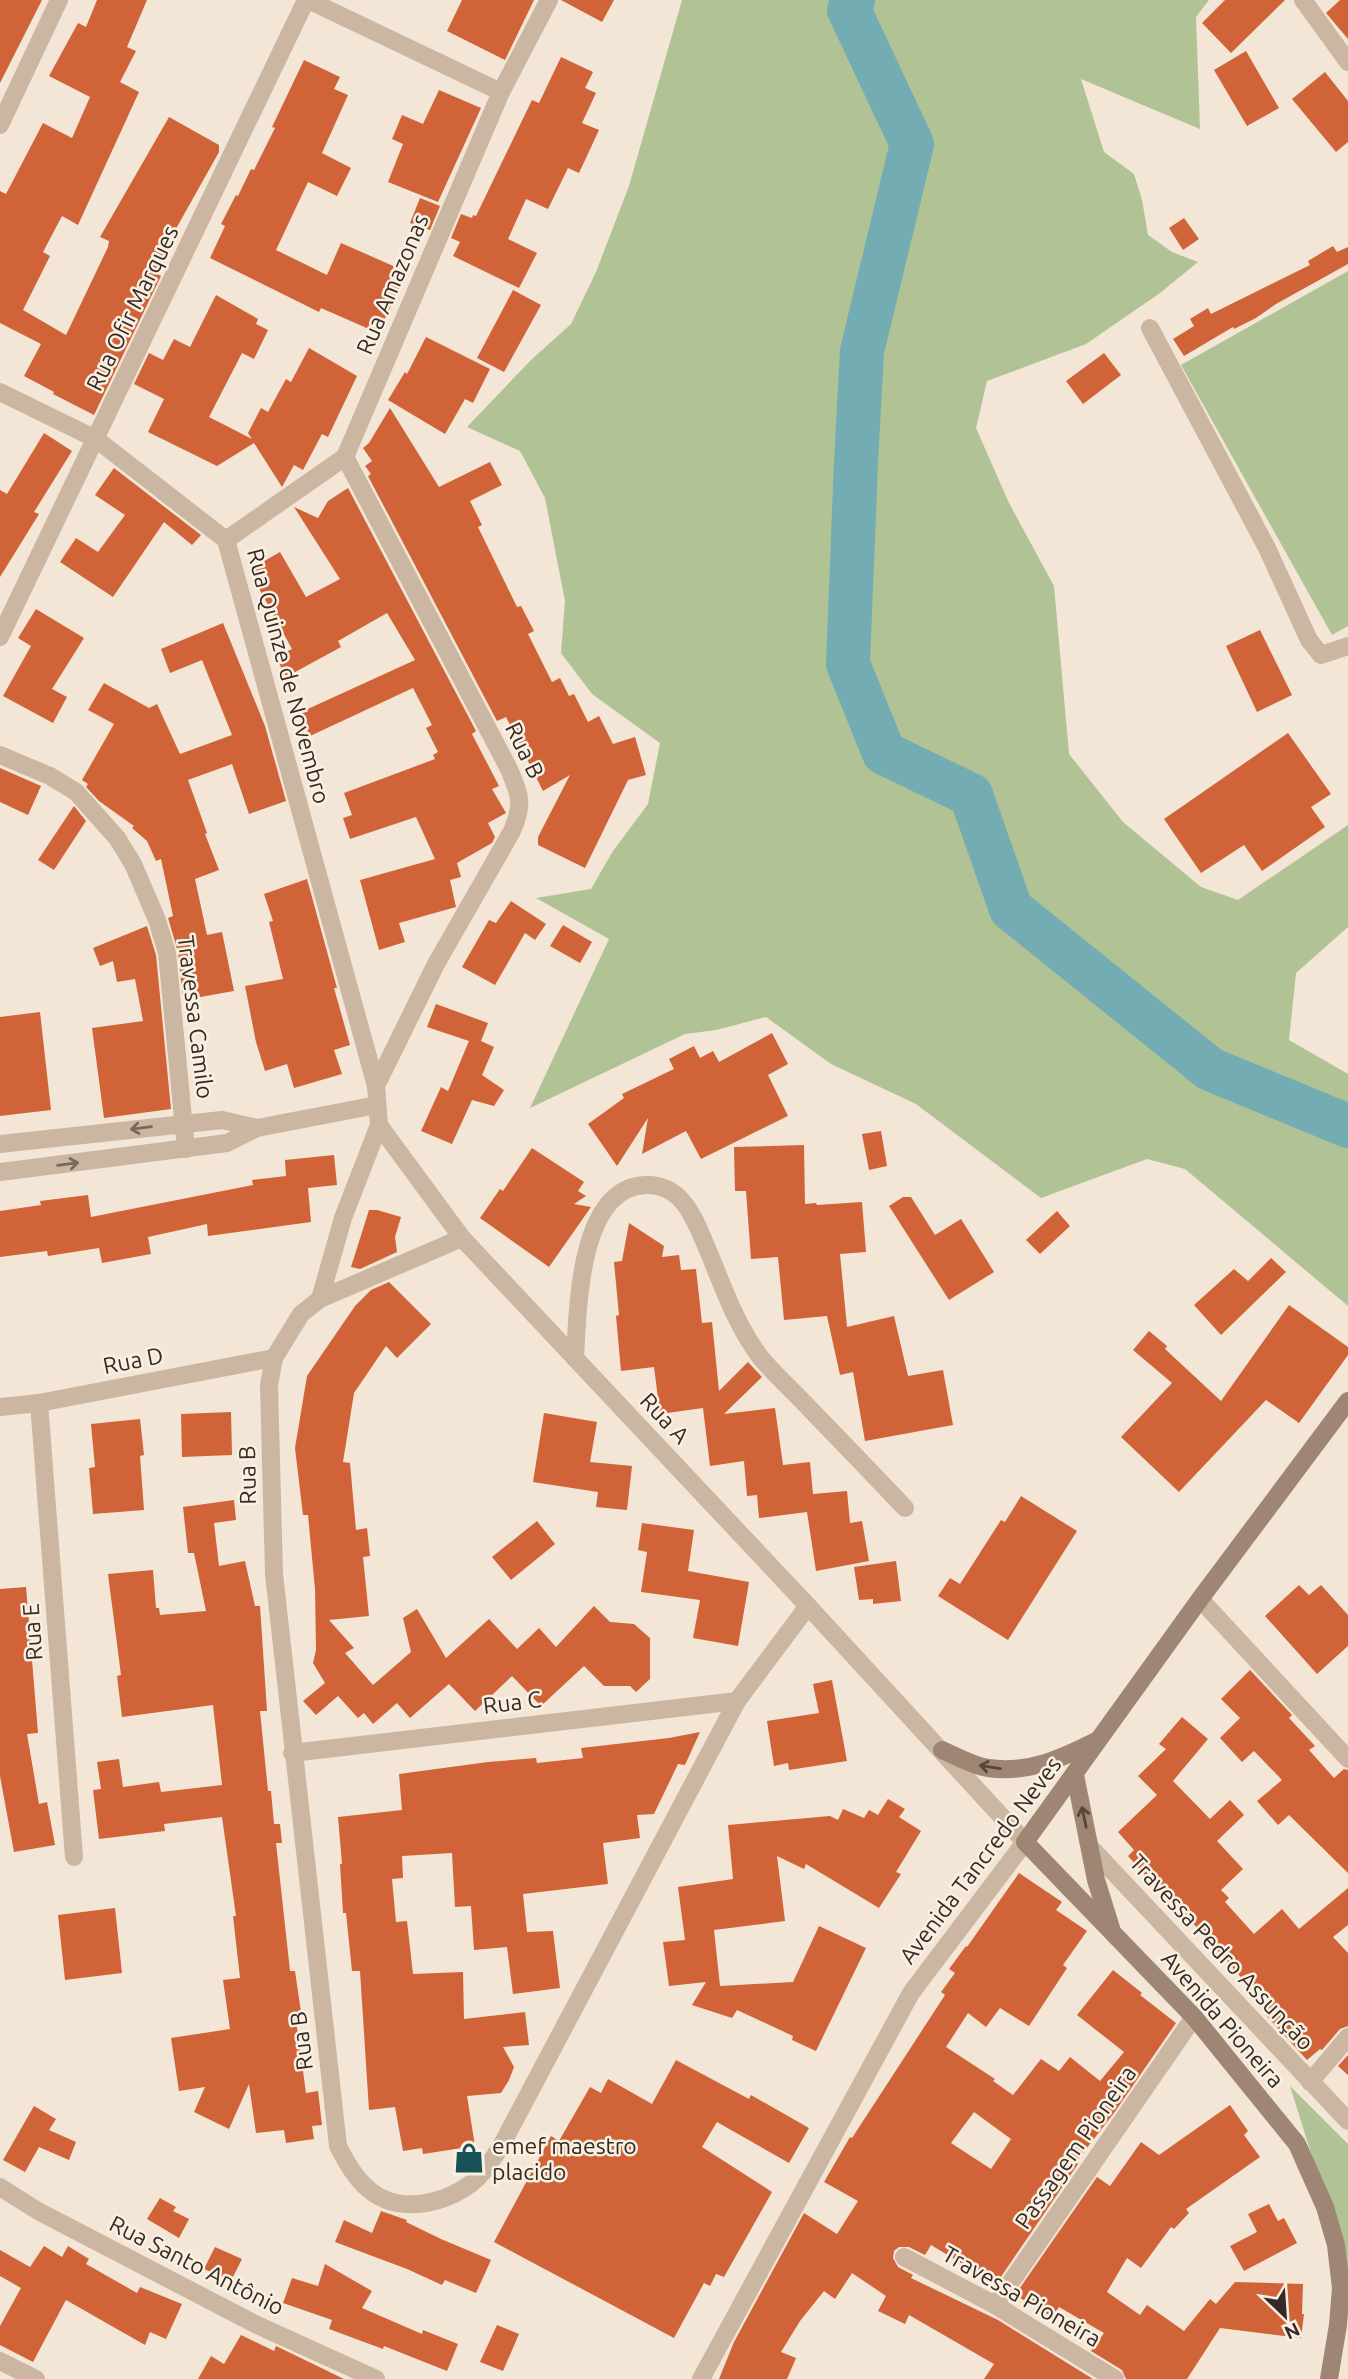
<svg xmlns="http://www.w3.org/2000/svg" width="1348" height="2379" font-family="Ubuntu,sans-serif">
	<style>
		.green { fill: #b1c295 }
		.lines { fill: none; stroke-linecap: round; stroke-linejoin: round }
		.river { stroke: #73acb2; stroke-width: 44 }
		.building { fill: #d06337; fill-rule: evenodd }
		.street { stroke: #cbb6a1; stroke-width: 18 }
		.secondary { stroke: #9f8573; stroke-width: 18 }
		.oneway { stroke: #78695d }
		.oneway2 { stroke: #55453c }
		.labels { text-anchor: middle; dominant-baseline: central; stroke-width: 5; stroke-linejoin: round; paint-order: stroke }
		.street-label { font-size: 23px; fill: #352a25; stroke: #faf0e2 }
		.poi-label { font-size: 23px; fill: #352a25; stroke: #faf0e2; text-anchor: start }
	</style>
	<rect width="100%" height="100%" fill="#f3e6d6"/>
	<g class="green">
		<polygon points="682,0 1209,0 1196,17 1200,129 1081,79 1104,152 1134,174 1142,200 1148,235 1172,252 1198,262 1160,293 1086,344 987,381 976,428 1009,503 1054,586 1069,754 1123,822 1201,887 1238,900 1348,825 1348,927 1296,973 1289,1040 1348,1074 1348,1306 1185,1169 1147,1159 1041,1198 916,1104 831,1064 766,1017 716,1030 685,1034 530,1108 609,939 536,898 591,889 613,851 648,804 660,743 592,694 561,653 565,601 545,498 520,451 467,427 531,360 571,324 596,272 629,186"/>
		<polygon points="1348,271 1348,626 1332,635 1181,365"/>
		<polygon points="1290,2086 1348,2144 1348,2272"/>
	</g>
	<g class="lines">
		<polyline class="river" points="853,0 849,10 912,144 862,351 856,462 848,664 884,753 971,795 1011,909 1210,1069 1348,1126"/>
	</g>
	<g class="building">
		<polygon points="0,0 42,0 0,83"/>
		<polygon points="97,0 147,0 127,47 136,51 120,82 139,92 78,225 62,216 43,252 50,256 23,310 66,335 108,247 109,241 100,237 169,117 219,145 219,152 168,243 170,244 155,273 161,276 94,415 53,394 54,392 24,376 41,344 0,323 0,191 6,194 43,123 72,138 90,97 49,76 78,23 86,27"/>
		<polygon points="462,0 534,0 505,60 447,31"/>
		<polygon points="561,0 614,0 602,22"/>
		<polygon points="1225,0 1285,0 1231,53 1202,23"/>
		<polygon points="1340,0 1348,0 1348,39 1326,13"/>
		<polygon points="1246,51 1279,108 1247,126 1214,70"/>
		<polygon points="561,57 593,72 585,88 596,93 582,123 599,130 579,173 568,168 548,209 526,199 508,239 537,253 519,288 453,256 460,242 451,238 461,214 472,218 473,215 476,216 532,100 539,103"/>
		<polygon points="304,60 340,77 334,89 348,95 322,153 351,168 337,196 308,182 276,250 327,275 341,243 407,272 378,333 321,308 319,312 210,258 225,226 221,224 236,195 238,196 251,169 254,170 275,128 272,127"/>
		<polygon points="1325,72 1348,101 1348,142 1336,152 1292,99"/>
		<polygon points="439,90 481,108 438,202 388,182 403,144 392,139 402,115 423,124"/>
		<polygon points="420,198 440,206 430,230 410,223"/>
		<polygon points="1184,218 1199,239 1183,250 1169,228"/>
		<polygon points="1333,246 1337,252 1348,247 1348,264 1276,304 1256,318 1234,329 1233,327 1184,356 1173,339 1194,326 1190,319 1208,308 1211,314 1310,265 1308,261"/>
		<polygon points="513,290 541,305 504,372 477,358"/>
		<polygon points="216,295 258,319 256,324 268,330 254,359 242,353 209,417 252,439 248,433 261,408 268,412 286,379 291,382 309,348 357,376 328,437 322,434 303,470 294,465 282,487 254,443 217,466 148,432 164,399 134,384 149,353 163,360 174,339 190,347"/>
		<polygon points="426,337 490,369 473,403 465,399 445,434 388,400 405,372 407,374"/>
		<polygon points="1104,353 1121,375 1083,404 1066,381"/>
		<polygon points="390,408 439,487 490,462 502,485 470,501 482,525 478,527 517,607 521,606 534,631 528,634 552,682 560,678 569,696 574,694 588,722 599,716 613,744 635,737 646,775 628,780 585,868 538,845 538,837 570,775 543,791 506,717 497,721 368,476 371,474 365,466 372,461 363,448 369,443"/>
		<polygon points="44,433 72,451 34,512 39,514 0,577 0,490 7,494"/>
		<polygon points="114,468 201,535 192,545 164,522 113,597 60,562 76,538 98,552 125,515 95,495"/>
		<polygon points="348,488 476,731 472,734 499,786 492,789 506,813 488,823 495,837 492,843 457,863 461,877 450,880 456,907 399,923 405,942 379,950 360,880 435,859 416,817 350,839 343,818 352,815 344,793 435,759 433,755 438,752 426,728 432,725 413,688 310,736 299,713 415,660 387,613 338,641 341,647 286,677 276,657 292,649 249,570 280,552 306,597 340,579 294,507 318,518 328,501"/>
		<polygon points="36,609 84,638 52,689 67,697 53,723 3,696 31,646 18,638"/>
		<polygon points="223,623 265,726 286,801 249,814 232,764 188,780 207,833 205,834 219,870 195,879 207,935 222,932 234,991 183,1000 178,952 168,918 173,916 161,859 156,861 147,841 132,828 134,826 99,801 86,787 88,784 82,780 114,724 88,710 104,683 149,708 157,704 180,754 232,735 202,660 170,673 161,649"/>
		<polygon points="1260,630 1292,695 1257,712 1226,646"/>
		<polygon points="1288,733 1331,794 1311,807 1325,827 1262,871 1244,845 1201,873 1164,819"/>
		<polygon points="0,768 41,786 28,815 0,802"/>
		<polygon points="74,806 86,821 54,870 38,860"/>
		<polygon points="307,879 337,988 334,988 350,1045 334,1050 342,1074 294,1088 287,1064 265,1071 256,1042 245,986 283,979 269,922 273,921 264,894"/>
		<polygon points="511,901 546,924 535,940 525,933 495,985 462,967 489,920 496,923"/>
		<polygon points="563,925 592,942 580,963 550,946"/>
		<polygon points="147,926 156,955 171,1109 104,1118 92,1028 143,1021 135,979 117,982 113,961 100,966 93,948"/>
		<polygon points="436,1004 488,1023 481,1041 494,1047 482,1075 504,1090 494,1106 472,1100 452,1144 421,1131 441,1087 448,1091 469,1041 427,1027"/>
		<polygon points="40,1012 51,1110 0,1116 0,1017"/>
		<polygon points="772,1033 788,1064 768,1075 788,1116 701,1159 686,1131 642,1154 648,1118 617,1166 588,1124 624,1098 622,1094 674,1069 669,1059 694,1046 700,1058 713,1051 719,1062"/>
		<polygon points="881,1131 887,1166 869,1170 862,1134"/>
		<polygon points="804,1145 805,1204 816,1203 817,1205 862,1202 866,1252 840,1254 847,1327 894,1316 908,1376 943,1370 953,1425 865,1441 853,1372 840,1375 827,1316 784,1320 778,1257 751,1259 746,1191 735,1191 734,1147"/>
		<polygon points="532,1148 584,1182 578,1191 586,1196 574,1204 591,1207 549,1267 480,1218 500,1189 503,1191"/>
		<polygon points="334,1155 337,1185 308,1188 311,1222 208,1236 207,1224 148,1237 151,1254 102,1263 99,1248 48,1256 47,1251 0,1257 0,1211 41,1205 40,1201 88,1195 91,1217 253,1185 252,1180 286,1176 285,1160"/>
		<polygon points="903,1197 911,1197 935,1235 961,1219 994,1272 949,1300 889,1206"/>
		<polygon points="369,1210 377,1210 401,1217 395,1237 397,1252 360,1269 351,1267"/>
		<polygon points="1057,1211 1070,1226 1040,1254 1026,1240"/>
		<polygon points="629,1223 664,1246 662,1257 679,1255 681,1270 696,1269 702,1323 712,1322 719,1391 748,1362 762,1377 724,1414 775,1408 783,1465 810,1462 813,1494 847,1491 850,1523 862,1521 869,1561 816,1571 807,1512 759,1518 757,1495 747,1496 744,1461 710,1466 703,1408 660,1414 654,1367 621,1371 616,1316 619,1315 614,1262 622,1261"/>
		<polygon points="1271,1258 1286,1272 1221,1335 1194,1305 1234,1269 1248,1281"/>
		<polygon points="389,1282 431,1324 397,1358 386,1346 354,1393 343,1462 350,1463 356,1530 367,1528 370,1556 363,1557 369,1616 329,1620 354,1648 345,1653 373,1685 411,1652 403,1618 417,1609 446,1658 489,1619 517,1649 539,1628 556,1647 594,1606 610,1622 634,1624 650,1638 650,1679 636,1692 630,1686 604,1686 584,1666 541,1706 512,1676 475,1711 449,1684 410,1718 397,1703 373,1724 364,1713 358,1718 338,1696 316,1715 303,1701 325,1683 313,1663 316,1650 315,1589 308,1515 303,1515 295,1448 307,1376 355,1306 371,1290"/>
		<polygon points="1289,1305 1348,1347 1348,1355 1299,1423 1266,1400 1179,1492 1121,1437 1172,1383 1133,1350 1149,1331 1167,1346 1165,1349 1221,1401"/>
		<polygon points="231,1412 232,1455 182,1457 181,1414"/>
		<polygon points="544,1413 597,1422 590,1462 632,1466 627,1510 596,1507 598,1492 533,1482"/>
		<polygon points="140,1419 144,1455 140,1456 144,1510 93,1514 89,1468 95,1467 91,1424"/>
		<polygon points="1021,1496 1077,1531 1008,1640 938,1596 950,1578 960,1584 1001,1520 1005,1522"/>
		<polygon points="234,1500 236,1520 214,1523 219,1566 245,1561 255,1606 260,1606 267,1711 260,1711 268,1791 271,1791 274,1824 280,1824 282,1843 276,1843 290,1971 295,1971 301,2012 295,2013 306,2093 318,2091 322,2125 312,2126 314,2139 286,2143 284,2130 256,2133 249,2084 229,2129 194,2112 205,2087 179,2091 171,2038 230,2029 223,1980 240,1978 233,1916 236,1916 222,1817 164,1824 165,1831 99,1839 93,1790 101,1789 97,1762 119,1759 123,1787 159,1782 161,1792 222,1785 213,1705 122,1717 117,1676 121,1675 108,1574 153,1570 156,1608 159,1608 160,1615 206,1611 194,1553 188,1553 183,1507"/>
		<polygon points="537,1521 555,1544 511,1580 492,1557"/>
		<polygon points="642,1523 694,1530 688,1571 749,1582 738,1646 693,1638 700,1600 641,1592 647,1552 638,1550"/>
		<polygon points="896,1561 901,1601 873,1604 873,1599 859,1600 854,1567"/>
		<polygon points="1299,1585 1309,1595 1321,1585 1348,1615 1348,1646 1317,1674 1265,1616"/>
		<polygon points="26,1587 38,1733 27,1734 39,1804 47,1802 55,1845 14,1852 0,1776 0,1589"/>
		<polygon points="1250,1670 1292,1715 1289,1718 1315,1746 1309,1750 1334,1778 1344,1769 1348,1770 1348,1873 1289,1815 1278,1825 1257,1801 1282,1780 1254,1751 1242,1762 1220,1738 1240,1718 1221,1699"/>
		<polygon points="832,1680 847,1761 789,1770 788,1763 774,1766 767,1721 819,1713 813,1684"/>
		<polygon points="1182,1717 1208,1739 1173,1781 1210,1819 1230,1800 1244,1815 1217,1841 1243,1869 1221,1890 1229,1898 1225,1902 1254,1934 1282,1909 1299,1929 1348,1888 1348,1925 1333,1937 1348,1953 1348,2026 1340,2029 1322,2050 1320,2049 1307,2060 1265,2014 1269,2010 1226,1960 1164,1891 1161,1893 1128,1856 1134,1850 1118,1832 1157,1795 1138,1776 1166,1749 1159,1744"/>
		<polygon points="700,1732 685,1765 678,1764 654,1814 637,1815 640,1838 603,1843 608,1884 523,1894 527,1932 553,1931 560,1988 513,1994 507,1947 474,1950 471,1906 455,1907 452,1853 402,1856 403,1878 392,1879 396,1922 407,1921 413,1974 463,1972 464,2019 525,2012 529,2045 503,2047 514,2067 509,2080 501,2093 467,2096 475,2146 423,2154 422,2148 403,2151 395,2107 369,2110 360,1971 352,1971 346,1913 343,1913 340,1864 342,1864 338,1817 402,1810 399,1774 488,1762 536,1758 537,1763 583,1758 581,1748 669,1738"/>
		<polygon points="888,1799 905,1809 899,1817 921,1831 896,1872 901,1874 879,1908 806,1864 804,1869 777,1856 785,1921 714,1930 720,1986 793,1982 819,1926 866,1948 816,2051 792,2040 793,2036 737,2010 732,2018 692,2005 706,1982 669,1986 663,1942 685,1940 678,1887 733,1879 728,1825 830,1816 838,1820 843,1809 864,1818 869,1810 878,1815"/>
		<path d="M1019,1873L1062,1902L1056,1910L1087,1931L1063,1965L1067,1968L1029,2026L1000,2008L986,2027L968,2013L946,2047L995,2079L993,2081L1013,2095L1041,2059L1059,2071L1070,2057L1100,2081L1124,2052L1077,2015L1113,1970L1142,1993L1140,1995L1176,2023L1114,2113L1076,2162L1078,2164L996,2284L931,2245L925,2255L909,2247H899L894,2251L893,2258L898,2267L913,2275L911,2278L998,2320L1093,2379H984L994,2364L909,2315L905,2324L878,2311L886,2296L852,2273L835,2299L824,2291L800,2321L781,2352L796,2358L787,2379H719L734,2342L804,2213L837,2234L858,2201L824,2182L850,2137L852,2138L945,1995L941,1992L955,1973L949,1969L966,1946L967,1947ZM974,2112L1011,2139L991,2169L951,2143Z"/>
		<polygon points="115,1908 122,1973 65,1980 58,1915"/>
		<polygon points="1348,2055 1348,2075 1338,2066"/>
		<polygon points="676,2060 749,2099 751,2095 809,2128 789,2163 717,2122 702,2147 772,2192 724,2277 716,2274 710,2286 704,2283 674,2338 494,2242 551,2136 559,2141 590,2087 601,2093 608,2079 652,2104"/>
		<polygon points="1230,2105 1248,2131 1244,2135 1260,2157 1186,2209 1189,2213 1174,2229 1171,2227 1141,2268 1127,2258 1107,2292 1140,2315 1147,2305 1184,2331 1210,2299 1216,2304 1235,2282 1303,2284 1302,2314 1304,2314 1301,2338 1220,2328 1187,2379 1126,2379 1122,2370 1091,2351 1104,2333 1059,2307 1052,2317 1015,2295 1097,2177 1110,2186 1141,2142 1159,2155"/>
		<polygon points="34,2106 56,2119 49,2130 76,2142 69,2160 39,2147 25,2172 3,2160"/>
		<polygon points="160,2198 176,2207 173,2211 189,2219 179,2238 147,2219"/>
		<polygon points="1269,2204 1278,2221 1284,2218 1297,2243 1244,2271 1230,2246 1257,2232 1248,2214"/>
		<polygon points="381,2211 407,2220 406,2222 441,2239 491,2260 476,2293 445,2280 442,2285 407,2269 335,2242 344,2220 372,2233"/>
		<polygon points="44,2246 62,2257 68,2246 89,2259 86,2264 137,2293 140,2287 182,2304 166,2339 150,2332 145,2345 66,2300 33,2362 0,2345 0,2326 21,2288 0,2276 0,2250 30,2267"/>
		<polygon points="215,2247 242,2259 231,2281 204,2269"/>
		<polygon points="325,2264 372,2291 362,2308 422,2334 423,2330 458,2344 447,2371 384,2346 383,2349 329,2329 332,2320 283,2303 292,2278 318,2286"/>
		<polygon points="497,2325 519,2334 503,2371 480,2362"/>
		<polygon points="241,2335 274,2351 276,2346 344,2379 198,2379 211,2356 224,2364"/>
	</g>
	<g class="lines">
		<g class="street">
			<polyline points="308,0 501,92"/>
			<polyline points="1303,0 1348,62"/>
			<polyline points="0,125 59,0"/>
			<polyline points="1150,328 1267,548 1309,640 1321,655 1348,646"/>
			<polyline points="0,392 96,439 226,540 376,1086"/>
			<path d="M345,457L509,769C520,796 524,803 512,831L436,964L376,1086L379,1125L462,1238L808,1606L1025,1842L911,1993L701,2379"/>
			<polyline points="226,540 345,457 501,92 549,0"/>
			<polyline points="0,637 306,0"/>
			<polyline points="0,755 50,776 76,792 117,838 133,864 157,920 167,953 186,1149"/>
			<path d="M379,1125L343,1218L320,1299L301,1314L274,1358L269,1385L274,1574L338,2146C345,2160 353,2175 365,2186C395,2216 443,2205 473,2182C484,2174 492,2159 500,2148L737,1701L808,1606"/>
			<polyline points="0,1144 222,1120 257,1128"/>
			<polyline points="0,1172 227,1143 257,1128 377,1105"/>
			<polyline points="320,1299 462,1238"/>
			<path d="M575,1358C578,1311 578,1188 645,1185C659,1184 673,1190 682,1201C693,1213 700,1232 707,1248C722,1284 736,1326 761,1358C775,1375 793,1391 809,1408C841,1441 873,1474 905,1508"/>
			<polyline points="39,1403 74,1857"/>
			<polyline points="0,1407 39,1403 274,1358"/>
			<polyline points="1200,1599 1348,1759"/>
			<polyline points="292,1753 737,1701"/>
			<polyline points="1090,1847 1348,2121"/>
			<polyline points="1310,2082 1348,2037"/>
			<polyline points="0,2187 38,2211 257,2325 376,2379"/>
			<polyline points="904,2257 995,2305 1115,2379"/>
			<polyline points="995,2305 1194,2017"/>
			<polyline points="0,2361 36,2379"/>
		</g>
		<g class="secondary">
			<path d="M942,1750C956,1756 973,1766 988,1768C1028,1774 1063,1758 1098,1740"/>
			<polyline points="1075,1775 1096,1880 1111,1928"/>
			<polyline points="1329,2379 1338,2325 1341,2288 1336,2245 1325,2207 1297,2144 1194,2017 1025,1842 1200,1599 1348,1401"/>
		</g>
	</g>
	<defs><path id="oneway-shaft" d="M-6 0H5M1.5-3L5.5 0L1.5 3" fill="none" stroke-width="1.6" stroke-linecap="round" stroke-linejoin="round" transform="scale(1.75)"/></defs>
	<g class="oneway">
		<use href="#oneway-shaft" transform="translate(141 1128) rotate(173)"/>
		<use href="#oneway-shaft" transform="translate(68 1164) rotate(-7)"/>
	</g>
	<g class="oneway2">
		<use href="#oneway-shaft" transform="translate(990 1767) rotate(-171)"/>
		<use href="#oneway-shaft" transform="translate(1084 1817) rotate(-102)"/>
	</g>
	<defs>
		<g id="shop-bare" transform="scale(2.415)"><path d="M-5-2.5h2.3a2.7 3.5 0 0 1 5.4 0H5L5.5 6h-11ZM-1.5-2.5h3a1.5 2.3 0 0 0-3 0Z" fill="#175259" stroke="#faf0e2" stroke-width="2.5" paint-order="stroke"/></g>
	</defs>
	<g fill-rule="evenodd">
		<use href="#shop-bare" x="469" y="2158"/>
	</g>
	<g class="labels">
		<g class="street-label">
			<text transform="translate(392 284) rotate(-67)">Rua Amazonas</text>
			<text transform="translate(132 308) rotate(-64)">Rua Ofir Marques</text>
			<text transform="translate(289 676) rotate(75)">Rua Quinze de Novembro</text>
			<text transform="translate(525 750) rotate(64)">Rua B</text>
			<text transform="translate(196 1017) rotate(83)">Travessa Camilo</text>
			<text transform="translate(133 1360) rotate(-11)">Rua D</text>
			<text transform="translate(665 1418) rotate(47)">Rua A</text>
			<text transform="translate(247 1475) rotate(-91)">Rua B</text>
			<text transform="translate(32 1632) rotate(-94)">Rua E</text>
			<text transform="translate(512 1702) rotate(-7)">Rua C</text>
			<text transform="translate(980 1860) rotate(-53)">Avenida Tancredo Neves</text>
			<text transform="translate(1222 1952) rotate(47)">Travessa Pedro Assunção</text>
			<text transform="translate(1223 2019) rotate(49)">Avenida Pioneira</text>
			<text transform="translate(301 2041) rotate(-97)">Rua B</text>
			<text transform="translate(1075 2147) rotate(-55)">Passagem Pioneira</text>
			<text transform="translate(197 2265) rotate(27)">Rua Santo Antônio</text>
			<text transform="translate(1022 2296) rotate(30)">Travessa Pioneira</text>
		</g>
		<g class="poi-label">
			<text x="492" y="2145">emef maestro<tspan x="492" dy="26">placido</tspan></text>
		</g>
	</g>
	<g transform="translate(1285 2316) rotate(155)" stroke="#faf0e2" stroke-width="5" paint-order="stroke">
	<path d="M0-5L12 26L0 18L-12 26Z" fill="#352a25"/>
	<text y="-10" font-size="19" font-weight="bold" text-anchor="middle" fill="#352a25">N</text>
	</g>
</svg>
